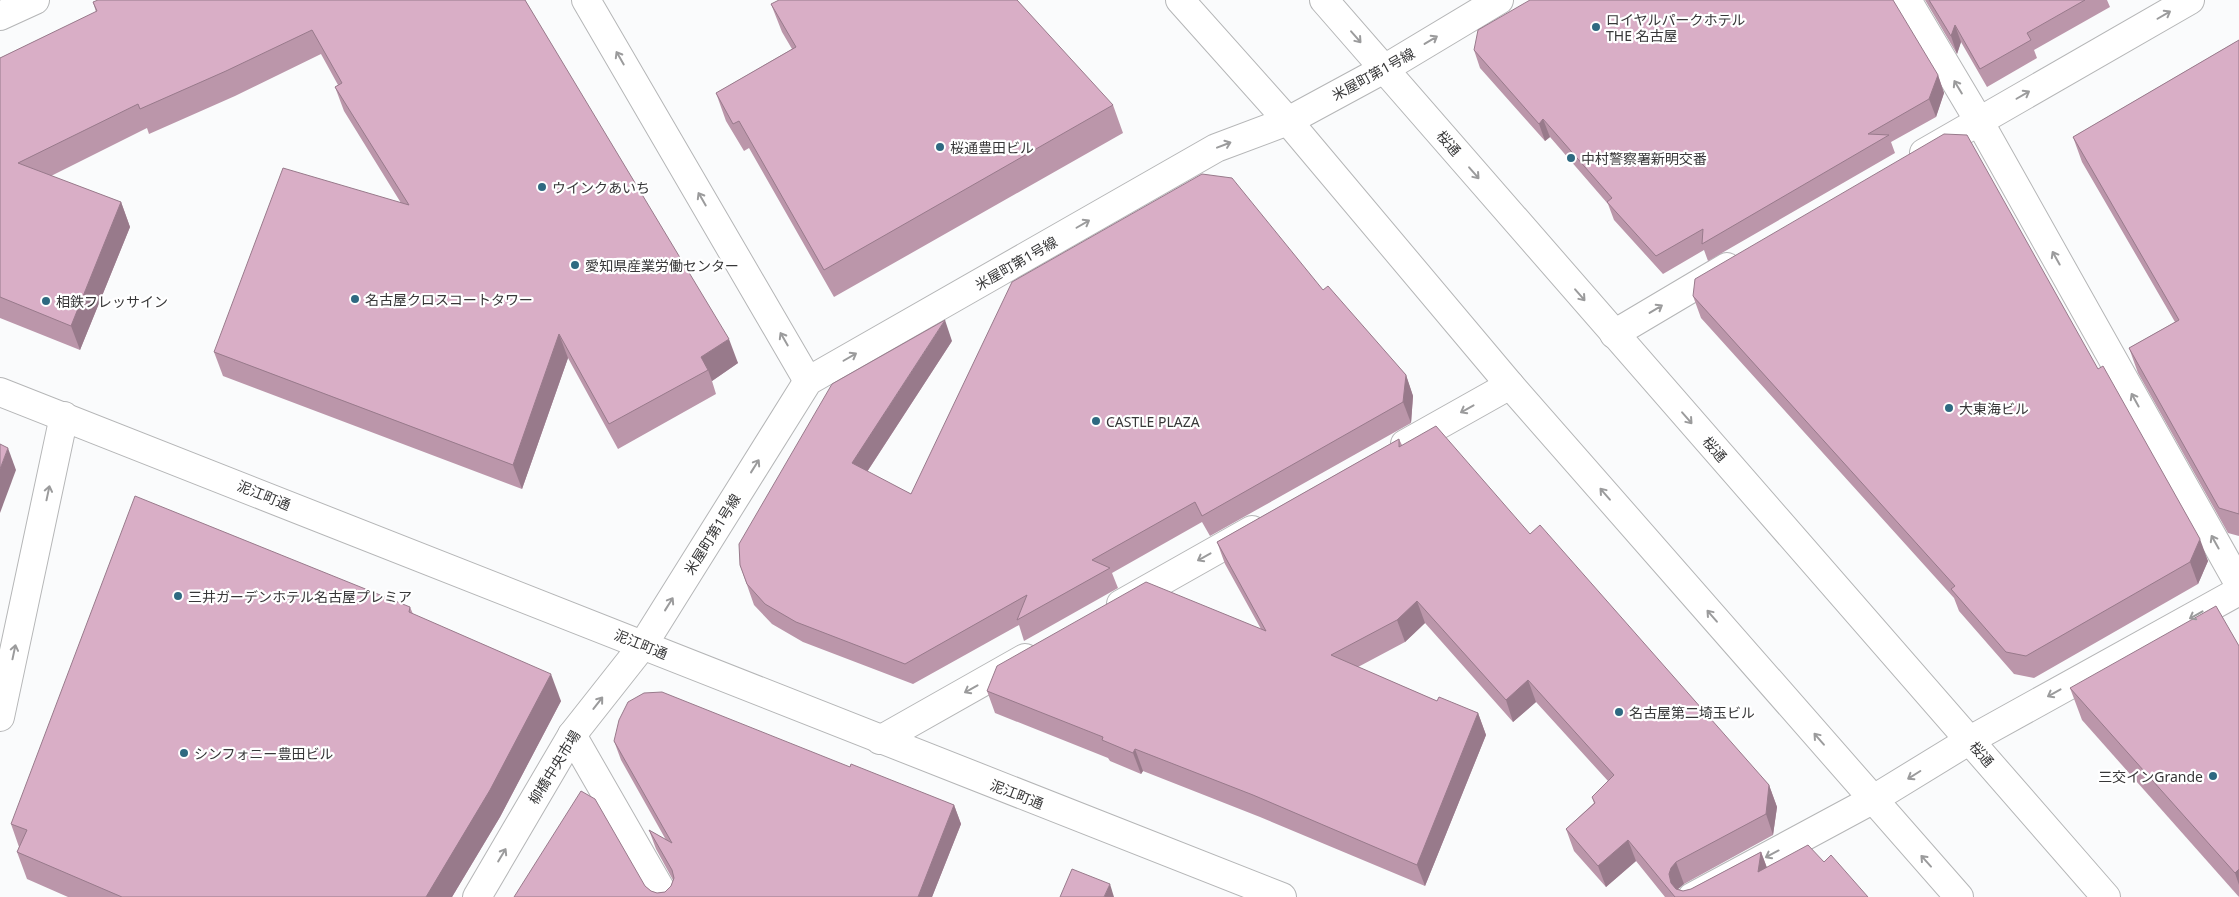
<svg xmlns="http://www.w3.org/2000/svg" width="2239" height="897" font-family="'Noto Sans','Noto Sans JP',sans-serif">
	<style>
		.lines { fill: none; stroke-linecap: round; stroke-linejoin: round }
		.minor-casing { stroke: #b5b6b7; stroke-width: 30 }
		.tertiary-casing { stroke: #b5b6b7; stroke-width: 30 }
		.primary-casing { stroke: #b5b6b7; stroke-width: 30 }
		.minor { stroke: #fff; stroke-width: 28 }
		.tertiary { stroke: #fff; stroke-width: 28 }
		.primary { stroke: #fff; stroke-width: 28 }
		.wall { fill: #bb96aa }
		.shaded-wall { fill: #987a8b }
		.building { fill: #d9aec6; stroke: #987a8b }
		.oneway { stroke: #9b9b9c }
		.poi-dot { fill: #2e6981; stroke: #fff; stroke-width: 2 }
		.labels { text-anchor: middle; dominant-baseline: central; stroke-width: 4.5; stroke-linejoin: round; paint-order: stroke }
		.poi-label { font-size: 14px; fill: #373738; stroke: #fff; text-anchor: start }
		.street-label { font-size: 14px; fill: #373738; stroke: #fff }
	</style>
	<rect width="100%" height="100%" fill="#fafbfc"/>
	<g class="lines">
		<g class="minor-casing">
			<g id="minor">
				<polyline points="586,0 808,381"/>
				<polyline points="1907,0 1979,121 2239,584"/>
				<polyline points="1924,153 2190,0"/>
				<polyline points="1614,334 1727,267"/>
				<polyline points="1405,444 1510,385"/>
				<polyline points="1121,604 1252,530"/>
				<polyline points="0,717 64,416"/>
				<polyline points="572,735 665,897"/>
				<polyline points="880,740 1025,658"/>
				<polyline points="477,897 572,735 643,645 808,381 1216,148 1288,121 1384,69 1499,0"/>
				<polyline points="1692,897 1872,800 1970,740 2239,591"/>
			</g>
		</g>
		<g class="tertiary-casing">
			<g id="tertiary">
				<polyline points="0,16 35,0"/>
				<polyline points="0,392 1282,897"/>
			</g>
		</g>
		<g class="primary-casing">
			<g id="primary">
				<polyline points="1180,0 1288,121 1510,385 1959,897"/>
				<polyline points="1324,0 2106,897"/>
			</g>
		</g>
		<use href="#minor" class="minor"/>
		<use href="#tertiary" class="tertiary"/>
		<use href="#primary" class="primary"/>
	</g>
	<g class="wall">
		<polygon points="525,0 738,363 712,381 716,394 618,449 568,358 522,489 223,376 214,352 401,203 344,111 335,87 338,85 321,54 235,96 149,134 147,128 51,176 121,202 130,227 80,350 0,318 0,58 96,12 93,2"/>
		<polygon points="1925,0 2107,0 2110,7 2034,50 2037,58 1987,87 1961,42 1957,54"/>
		<polygon points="771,4 1113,105 1123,133 834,297 749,148 744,151 726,121 716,93 792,49 782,32"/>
		<polygon points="2239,40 2239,536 2228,533 2138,373 2129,348 2175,322 2082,162 2073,137"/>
		<polygon points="1474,50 1938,75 1944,93 1936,117 1891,142 1895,153 1708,261 1704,250 1663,274 1614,220 1608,204 1550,137 1545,141 1480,68"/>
		<polygon points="1323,290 1406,375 1413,396 1411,423 1210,536 1202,522 1112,573 1118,588 1024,641 1019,625 913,684 803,642 772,624 754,605 740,565 952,341 867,472 911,494"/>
		<polygon points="1693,296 2098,369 2208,561 2198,584 2034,678 2014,674 1959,611 1954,598 1701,318"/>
		<polygon points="1399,439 1402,445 1530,534 1769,785 1777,807 1773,835 1684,884 1678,889 1683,891 1691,889 1761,852 1767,868 1824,862 1868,897 1665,897 1636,861 1606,887 1574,851 1566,829 1594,803 1592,797 1608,781 1536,702 1513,722 1425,623 1405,642 1358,667 1437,701 1478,713 1486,735 1425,886 1260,817 1143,771 1141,774 1110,761 1108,758 995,713 987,691 1261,629 1225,564 1217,542"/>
		<polygon points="410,607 413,614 561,701 500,817 452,897 68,897 27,879 17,852 19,847 11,824"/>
		<polygon points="2239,646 2239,897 2082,720 2070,688"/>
		<polygon points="614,741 850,767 954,805 961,824 932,897 514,897 645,886 651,891 657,893 665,892 671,886 673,880 656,849 649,830 666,840 621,760"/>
	</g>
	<g class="shaded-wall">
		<polygon points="1955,25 1961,42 1957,54 1951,36"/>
		<polygon points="1938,75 1944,93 1936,117 1929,99"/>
		<polygon points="1543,119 1550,137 1545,141 1539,124"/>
		<polygon points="121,202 130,227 80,350 71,326"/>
		<polygon points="945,320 952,341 859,484 852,463"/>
		<polygon points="559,334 568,358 522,489 513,465"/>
		<polygon points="729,339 738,363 712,381 708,370 701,357"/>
		<polygon points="1406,375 1413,396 1411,423 1403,402"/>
		<polygon points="8,448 16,470 0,513 0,469"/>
		<polygon points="2200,539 2208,561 2198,584 2190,562"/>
		<polygon points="1417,601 1425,623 1405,642 1397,620"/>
		<polygon points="551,674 561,701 500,817 452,897 426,897"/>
		<polygon points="1528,680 1536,702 1513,722 1506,700"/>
		<polygon points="1478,713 1486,735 1425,886 1417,865"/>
		<polygon points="1135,749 1143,771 1141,774 1133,753"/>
		<polygon points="1769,785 1777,807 1773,835 1766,814"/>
		<polygon points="954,805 961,824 932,897 918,897"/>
		<polygon points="1628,840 1636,861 1606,887 1598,866"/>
		<polygon points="1761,852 1769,873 1758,872"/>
		<polygon points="1676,862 1684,884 1678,889 1677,897 1671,883 1669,874 1671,868"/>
		<polygon points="2239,869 2239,885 2235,873"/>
		<polygon points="1110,884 1114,897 1104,897"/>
	</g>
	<g class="building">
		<polygon points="98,0 525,0 729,339 701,357 708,370 609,424 559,334 513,465 214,352 283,168 409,205 335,87 342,83 312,30 226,71 140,109 138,104 18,163 121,202 71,326 0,297 0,58 97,11 93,2"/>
		<polygon points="779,0 1017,0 1113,105 824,270 739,121 733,124 716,93 796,47 771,4"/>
		<polygon points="1530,0 1893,0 1938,75 1929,99 1868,134 1889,135 1702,244 1703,229 1656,256 1607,202 1612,198 1543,119 1539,124 1474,50 1478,30"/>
		<polygon points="1929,0 2085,0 2027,33 2031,40 1980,69 1955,25 1951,36"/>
		<polygon points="2239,40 2239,514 2219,508 2129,348 2179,320 2073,137"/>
		<polygon points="1944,134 1967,135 2098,369 2103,366 2200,539 2190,562 2026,656 2006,652 1951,589 1955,586 1693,296 1695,279"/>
		<polygon points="1202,174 1232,178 1323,290 1328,286 1406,375 1403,402 1202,516 1195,502 1092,560 1110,568 1017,620 1027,595 905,664 796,622 765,604 747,584 740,565 739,544 832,384 945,320 852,463 911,494 1012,282"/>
		<polygon points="1436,426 1530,534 1540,525 1769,785 1766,814 1676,862 1671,868 1669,874 1671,883 1676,889 1683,891 1691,889 1761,852 1758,872 1808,845 1824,862 1831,855 1868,897 1675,897 1628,840 1598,866 1566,829 1595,803 1592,797 1614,775 1528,680 1506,700 1417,601 1397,620 1331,655 1437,701 1439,697 1478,713 1417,865 1253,795 1135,749 1133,753 1102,740 1103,737 987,691 997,666 1146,582 1266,631 1217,542 1399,439 1399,447"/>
		<polygon points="0,444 8,448 0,469"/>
		<polygon points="135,496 410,607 409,612 551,674 490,790 426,897 122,897 17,852 27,830 11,824"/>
		<polygon points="2216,606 2239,646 2239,869 2235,873 2070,688"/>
		<polygon points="662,692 850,767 851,764 954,805 918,897 514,897 581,791 595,799 645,886 651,891 657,893 665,892 671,886 674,878 672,870 649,830 672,843 614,741 619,720 628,702 644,693"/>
		<polygon points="1072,869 1110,884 1104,897 1060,897"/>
	</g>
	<defs><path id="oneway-shaft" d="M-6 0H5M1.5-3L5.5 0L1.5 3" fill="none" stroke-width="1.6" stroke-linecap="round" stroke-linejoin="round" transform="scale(1.25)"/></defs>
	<g class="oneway">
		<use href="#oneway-shaft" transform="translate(2164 15) rotate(-30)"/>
		<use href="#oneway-shaft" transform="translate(1356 37) rotate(49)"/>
		<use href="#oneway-shaft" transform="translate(1431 40) rotate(-31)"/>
		<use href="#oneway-shaft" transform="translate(620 58) rotate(-120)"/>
		<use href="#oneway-shaft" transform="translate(1958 87) rotate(-121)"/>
		<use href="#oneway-shaft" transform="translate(2023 95) rotate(-30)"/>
		<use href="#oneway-shaft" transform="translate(1224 145) rotate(-21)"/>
		<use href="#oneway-shaft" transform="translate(1474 173) rotate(49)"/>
		<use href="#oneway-shaft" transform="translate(702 199) rotate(-120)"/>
		<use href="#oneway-shaft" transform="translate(1083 224) rotate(-30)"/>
		<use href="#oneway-shaft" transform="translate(2056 258) rotate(-119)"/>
		<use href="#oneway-shaft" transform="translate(1580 295) rotate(49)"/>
		<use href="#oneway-shaft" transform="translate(1656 309) rotate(-31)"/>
		<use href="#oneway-shaft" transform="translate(784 339) rotate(-120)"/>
		<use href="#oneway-shaft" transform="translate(850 357) rotate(-30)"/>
		<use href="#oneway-shaft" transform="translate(2135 400) rotate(-119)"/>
		<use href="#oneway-shaft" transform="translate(1467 409) rotate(151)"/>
		<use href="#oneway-shaft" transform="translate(1687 418) rotate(49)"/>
		<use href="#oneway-shaft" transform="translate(755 466) rotate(-58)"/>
		<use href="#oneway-shaft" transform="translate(48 493) rotate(-78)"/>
		<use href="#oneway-shaft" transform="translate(1605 494) rotate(-131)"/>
		<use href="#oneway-shaft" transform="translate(2215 542) rotate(-119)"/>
		<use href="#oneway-shaft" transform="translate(1204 557) rotate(151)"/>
		<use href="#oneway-shaft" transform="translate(669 604) rotate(-58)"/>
		<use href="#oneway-shaft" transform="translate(2196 615) rotate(151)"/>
		<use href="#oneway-shaft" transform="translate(1712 616) rotate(-131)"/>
		<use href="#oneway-shaft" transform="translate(14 652) rotate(-78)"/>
		<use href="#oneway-shaft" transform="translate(971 689) rotate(151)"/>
		<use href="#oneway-shaft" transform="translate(2054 693) rotate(151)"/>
		<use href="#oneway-shaft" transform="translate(598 703) rotate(-52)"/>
		<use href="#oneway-shaft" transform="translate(1819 739) rotate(-131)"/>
		<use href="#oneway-shaft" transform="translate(1914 775) rotate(148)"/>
		<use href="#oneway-shaft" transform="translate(1772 854) rotate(152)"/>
		<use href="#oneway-shaft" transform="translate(502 855) rotate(-59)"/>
		<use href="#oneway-shaft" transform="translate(1926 861) rotate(-132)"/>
	</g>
	<g class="poi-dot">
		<circle cx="1596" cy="27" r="5"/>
		<circle cx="940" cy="147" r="5"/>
		<circle cx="1571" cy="158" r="5"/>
		<circle cx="542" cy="187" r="5"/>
		<circle cx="575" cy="265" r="5"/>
		<circle cx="355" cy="299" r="5"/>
		<circle cx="46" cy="301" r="5"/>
		<circle cx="1949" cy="408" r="5"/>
		<circle cx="1096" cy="421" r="5"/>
		<circle cx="178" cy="596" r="5"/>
		<circle cx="1619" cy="712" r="5"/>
		<circle cx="184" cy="753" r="5"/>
		<circle cx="2213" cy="776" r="5"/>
	</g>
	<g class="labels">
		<g class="poi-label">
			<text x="1606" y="19">ロイヤルパークホテル<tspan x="1606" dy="16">THE 名古屋</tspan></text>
			<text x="950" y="147">桜通豊田ビル</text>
			<text x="1581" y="158">中村警察署新明交番</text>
			<text x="552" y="187">ウインクあいち</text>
			<text x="585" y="265">愛知県産業労働センター</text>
			<text x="365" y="299">名古屋クロスコートタワー</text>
			<text x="56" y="301">相鉄フレッサイン</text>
			<text x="1959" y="408">大東海ビル</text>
			<text x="1106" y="421">CASTLE PLAZA</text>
			<text x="188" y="596">三井ガーデンホテル名古屋プレミア</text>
			<text x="1629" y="712">名古屋第二埼玉ビル</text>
			<text x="194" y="753">シンフォニー豊田ビル</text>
			<text x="2203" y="776" text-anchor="end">三交インGrande</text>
		</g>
		<g class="street-label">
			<text transform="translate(1373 74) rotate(-29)">米屋町第1号線</text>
			<text transform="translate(1449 143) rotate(49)">桜通</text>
			<text transform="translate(1016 263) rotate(-30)">米屋町第1号線</text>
			<text transform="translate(1715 449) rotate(49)">桜通</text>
			<text transform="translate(264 495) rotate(22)">泥江町通</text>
			<text transform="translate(712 534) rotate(-58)">米屋町第1号線</text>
			<text transform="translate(641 644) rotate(22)">泥江町通</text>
			<text transform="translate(1982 754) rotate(49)">桜通</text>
			<text transform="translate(554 767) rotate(-58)">柳橋中央市場</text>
			<text transform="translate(1017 794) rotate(21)">泥江町通</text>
		</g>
	</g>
</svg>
